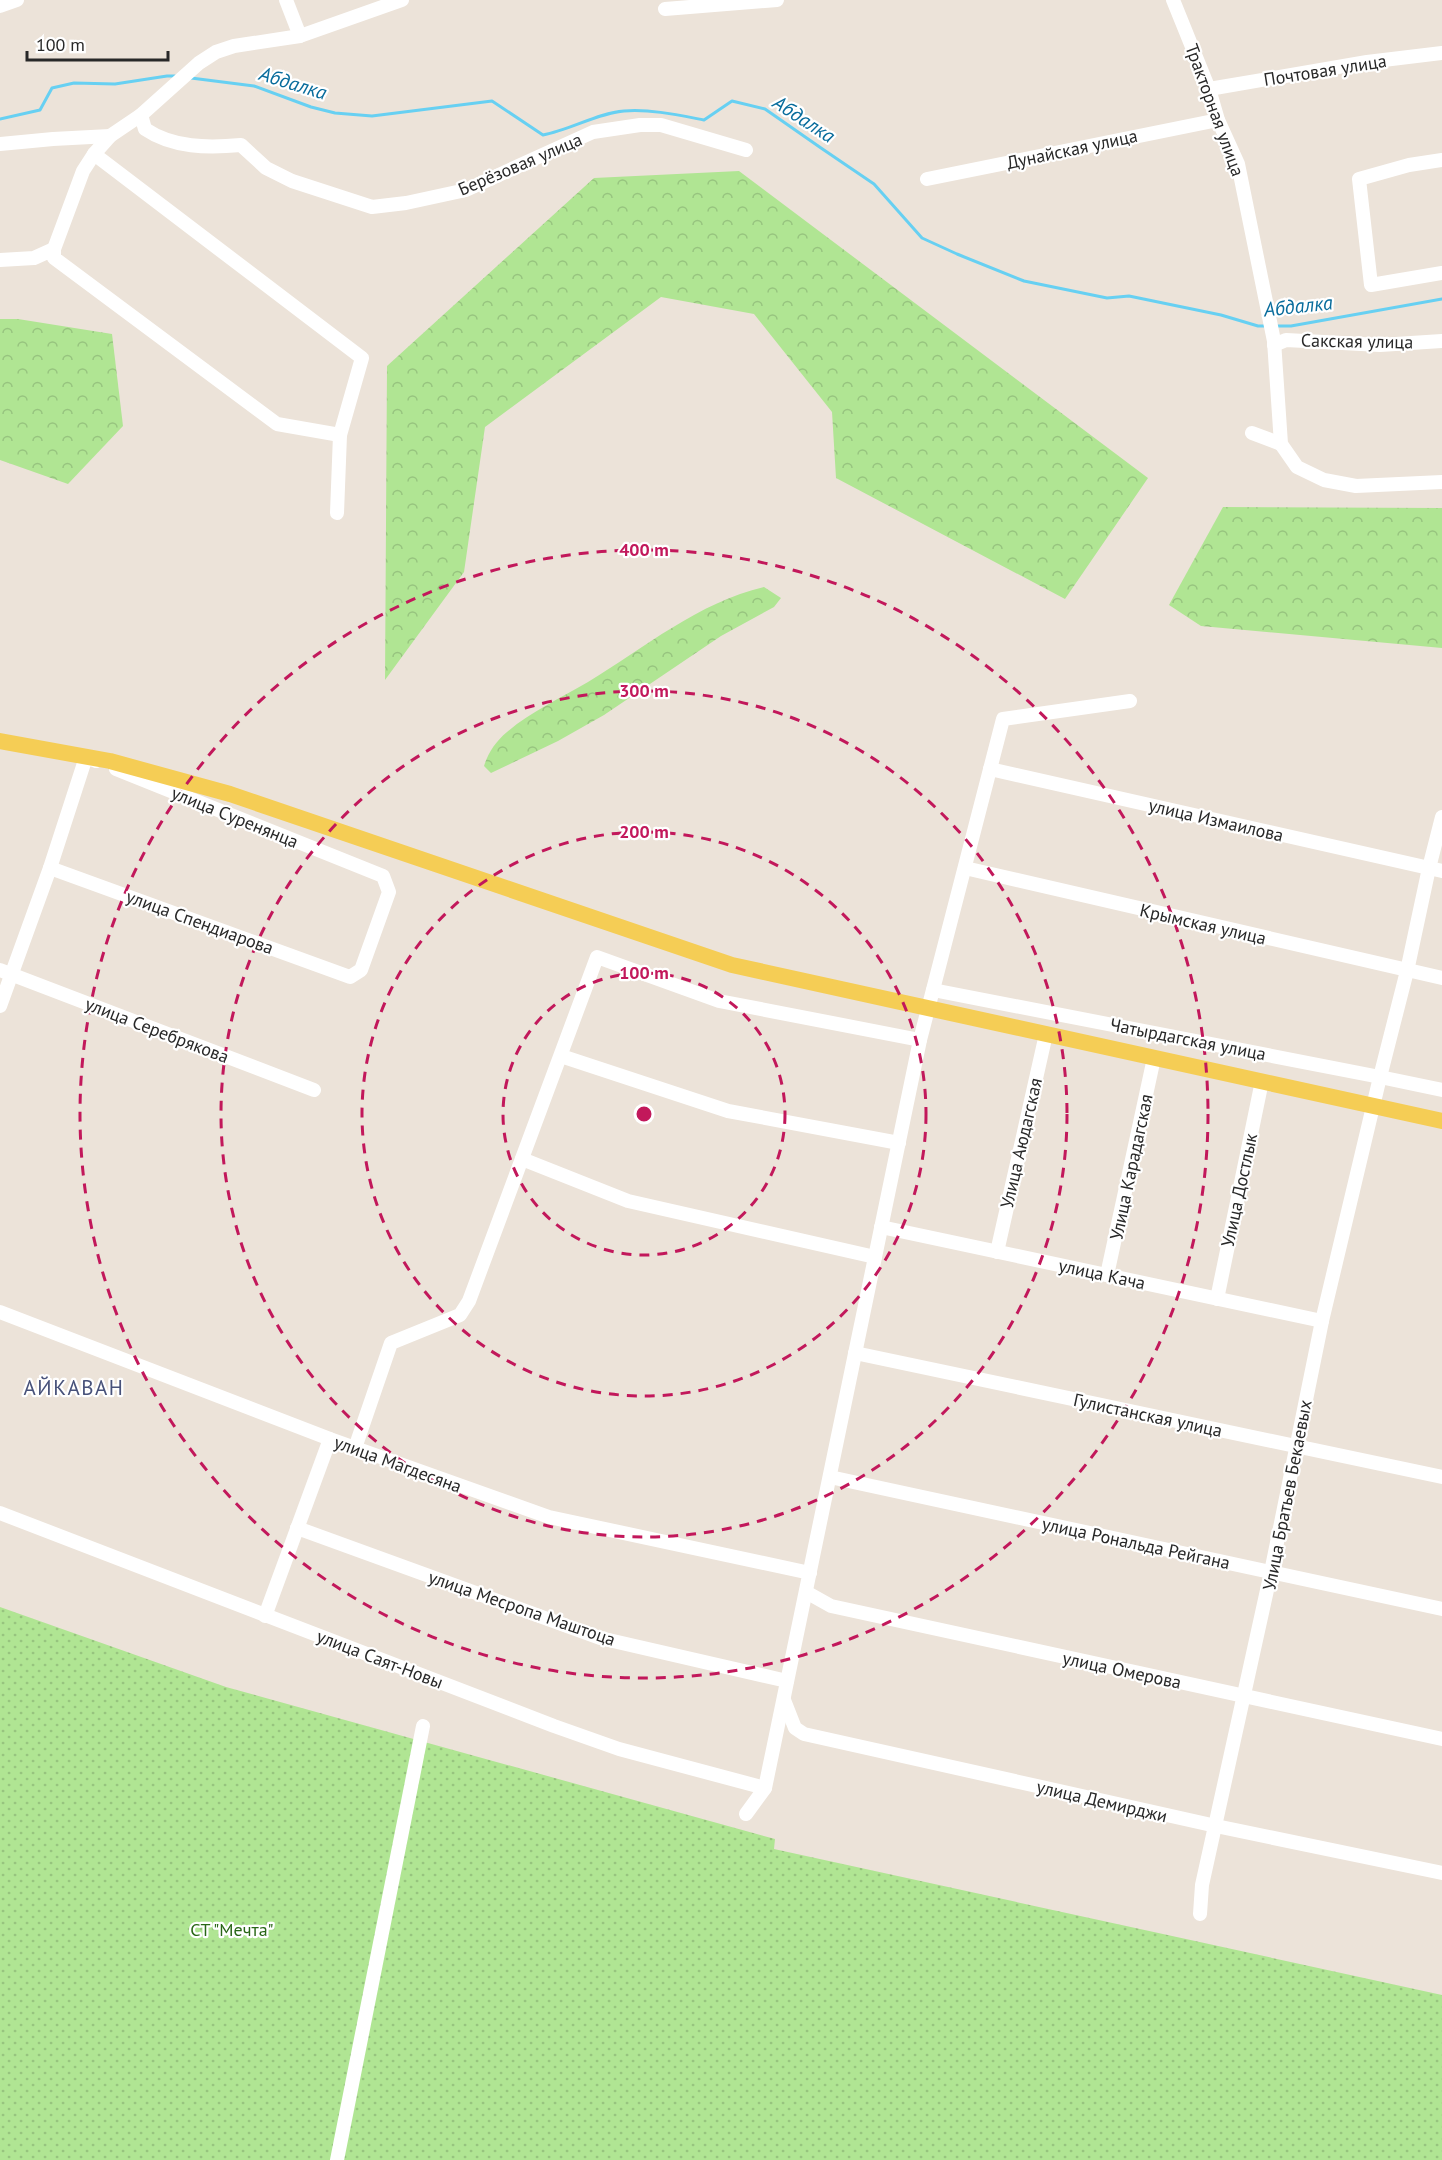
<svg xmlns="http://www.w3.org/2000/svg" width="1442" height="2160" font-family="'PT Sans',sans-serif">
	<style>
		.forest { fill: url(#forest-crowns) }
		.garden { fill: url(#garden-dots) }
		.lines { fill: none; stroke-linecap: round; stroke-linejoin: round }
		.stream { stroke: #67d0f2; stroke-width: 3 }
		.minor { stroke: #fff; stroke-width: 14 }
		.major { stroke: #f5cd55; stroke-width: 16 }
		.ring { fill: none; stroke: #c2185b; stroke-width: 3; stroke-dasharray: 10 8 }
		.labels { text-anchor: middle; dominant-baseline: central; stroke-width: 4.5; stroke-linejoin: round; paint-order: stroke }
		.street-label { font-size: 18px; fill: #282828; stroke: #fff }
		.park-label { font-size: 18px; fill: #296717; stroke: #fff }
		.water-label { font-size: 20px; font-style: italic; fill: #086c9c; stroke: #fff }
		.quarter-label { font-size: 21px; letter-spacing: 1.5px; fill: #48527a; stroke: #fff }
		.centre { fill: #c2185b; stroke: #fff; stroke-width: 3 }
		.ring-label { font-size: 18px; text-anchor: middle; font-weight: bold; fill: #c2185b; stroke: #fff; stroke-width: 4.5; stroke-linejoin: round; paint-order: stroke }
	</style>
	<defs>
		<pattern id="forest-crowns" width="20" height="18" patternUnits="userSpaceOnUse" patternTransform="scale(1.5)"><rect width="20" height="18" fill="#b0e593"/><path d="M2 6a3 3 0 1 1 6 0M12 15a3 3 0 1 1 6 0" fill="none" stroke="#97c47f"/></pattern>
		<pattern id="garden-dots" width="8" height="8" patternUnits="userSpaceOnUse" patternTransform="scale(1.5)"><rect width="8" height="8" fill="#b0e593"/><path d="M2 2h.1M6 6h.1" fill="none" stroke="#97c47f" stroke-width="1.8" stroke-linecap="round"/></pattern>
	</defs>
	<rect width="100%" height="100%" fill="#ece3d9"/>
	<g class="forest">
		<polygon points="739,171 1148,478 1065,599 836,478 832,412 754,314 661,297 485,427 464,572 385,680 387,366 594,178"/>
		<polygon points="0,319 18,319 112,334 123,426 68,484 0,460"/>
		<polygon points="1223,507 1442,508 1442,648 1201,626 1169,605"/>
		<path d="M764,587L781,598L774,607L721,636L604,715L558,741L491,773L484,766C488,753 496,741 507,732C530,712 561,698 588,682C644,648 699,602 764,587Z"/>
	</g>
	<polygon class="garden" points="0,1607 226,1687 775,1839 774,1849 1442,1995 1442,2160 0,2160"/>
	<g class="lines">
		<g class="stream">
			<path d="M191,78L254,86L311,107L335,113L372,116L492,101L543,135C570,130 598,113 624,111C651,109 678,115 704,120L732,101L765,109L821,148L874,184L922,238L957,254L1024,281L1107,298L1129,296L1221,315L1258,326H1268"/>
			<polyline points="0,119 40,110 52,88 74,83 115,84 167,76 175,76"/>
			<polyline points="1275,326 1291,326 1442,299"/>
		</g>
		<g class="minor">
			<polyline points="286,0 300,36"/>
			<polyline points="1173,0 1209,89 1218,120 1238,164 1274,341 1281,444 1297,467 1324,480 1356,486 1442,482"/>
			<polyline points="0,6 17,0"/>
			<polyline points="665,9 777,0"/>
			<polyline points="1209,89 1367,62 1442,53"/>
			<path d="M141,115L145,129C173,148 208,148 241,145L266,168L292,181L372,207L406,203L466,190L593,132L640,125H661L746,150"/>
			<polyline points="0,144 53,139 110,136"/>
			<polyline points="94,154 362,358 340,435 337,513"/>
			<polyline points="1442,160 1409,165 1359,179 1371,285 1442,273"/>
			<polyline points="927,179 1218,120"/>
			<polyline points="54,249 83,171 94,154 110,136 141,115 199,63 216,52 234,46 300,36 402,0"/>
			<polyline points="0,260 34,258 54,249 54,258 277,424 340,435"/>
			<polyline points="1274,345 1286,340 1380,345 1442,341"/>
			<polyline points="1252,433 1281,444"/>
			<polyline points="990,769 1442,871"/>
			<polyline points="50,868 350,977 361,970 389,892 383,876 116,769"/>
			<polyline points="965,868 1442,978"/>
			<polyline points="0,970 314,1090"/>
			<polyline points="933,990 1380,1077 1442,1090"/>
			<polyline points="0,1006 50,868 86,757 96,761"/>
			<polyline points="561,1056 728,1111 899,1143"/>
			<polyline points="522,1159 628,1201 875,1257"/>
			<polyline points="881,1227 1322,1321"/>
			<polyline points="997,1252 1046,1034"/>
			<polyline points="1107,1275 1154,1058"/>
			<polyline points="1217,1299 1262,1081"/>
			<polyline points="0,1312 330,1439 549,1517 810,1573"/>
			<polyline points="855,1353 1442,1477"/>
			<polyline points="355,1448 391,1343 460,1315 469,1301 597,957 719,1001 920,1040"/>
			<polyline points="830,1477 1442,1609"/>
			<polyline points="0,1513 554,1726 619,1749 765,1788"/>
			<polyline points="297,1528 600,1638 787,1681"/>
			<polyline points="806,1592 831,1606 1442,1739"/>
			<polyline points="265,1616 330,1439"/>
			<polyline points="784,1700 795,1728 804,1734 1216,1826 1442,1873"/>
			<polyline points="746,1814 765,1788 920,1040 1003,719 1130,701"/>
			<polyline points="1200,1914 1202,1885 1271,1572 1322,1321 1380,1077 1407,971 1429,868 1442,817"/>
			<polyline points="337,2160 423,1726"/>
		</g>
		<polyline class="major" points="0,741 110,761 230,794 732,965 1442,1121"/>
	</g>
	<g class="ring">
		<circle cx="644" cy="1114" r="141"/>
		<circle cx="644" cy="1114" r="282"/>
		<circle cx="644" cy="1114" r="423"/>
		<circle cx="644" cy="1114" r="564"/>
	</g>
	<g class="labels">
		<g class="street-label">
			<text transform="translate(1325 70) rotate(-9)">Почтовая улица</text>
			<text transform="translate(1215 110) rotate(70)">Тракторная улица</text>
			<text transform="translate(1072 149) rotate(-12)">Дунайская улица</text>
			<text transform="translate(520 164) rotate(-23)">Берёзовая улица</text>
			<text transform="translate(1357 341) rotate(1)">Сакская улица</text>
			<text transform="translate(235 817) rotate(22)">улица Суренянца</text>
			<text transform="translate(1216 820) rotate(13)">улица Измаилова</text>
			<text transform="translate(200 922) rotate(20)">улица Спендиарова</text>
			<text transform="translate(1203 924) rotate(13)">Крымская улица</text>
			<text transform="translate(157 1030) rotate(21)">улица Серебрякова</text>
			<text transform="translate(1188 1039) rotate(11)">Чатырдагская улица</text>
			<text transform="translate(1021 1143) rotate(-77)">Улица Аюдагская</text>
			<text transform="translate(1131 1167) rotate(-78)">Улица Карадагская</text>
			<text transform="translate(1239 1190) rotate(-78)">Улица Достлык</text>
			<text transform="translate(1102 1274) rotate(12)">улица Кача</text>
			<text transform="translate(1148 1415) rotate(12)">Гулистанская улица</text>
			<text transform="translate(398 1464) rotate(20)">улица Магдесяна</text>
			<text transform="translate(1287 1495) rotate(-79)">Улица Братьев Бекаевых</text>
			<text transform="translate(1136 1543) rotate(12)">улица Рональда Рейгана</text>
			<text transform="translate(522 1608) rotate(19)">улица Месропа Маштоца</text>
			<text transform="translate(380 1659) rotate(21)">улица Саят-Новы</text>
			<text transform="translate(1122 1670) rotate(12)">улица Омерова</text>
			<text transform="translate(1102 1801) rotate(13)">улица Демирджи</text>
		</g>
		<g class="park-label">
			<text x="232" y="1929">СТ "Мечта"</text>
		</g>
		<g class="water-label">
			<text transform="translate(293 83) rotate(17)">Абдалка</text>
			<text transform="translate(804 119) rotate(33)">Абдалка</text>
			<text transform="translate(1298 306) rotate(-6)">Абдалка</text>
		</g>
		<g class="quarter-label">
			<text x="74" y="1387">АЙКАВАН</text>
		</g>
	</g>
	<circle cx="644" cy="1114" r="9" class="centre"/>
	<g class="ring-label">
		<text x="644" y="556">400 m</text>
		<text x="644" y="697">300 m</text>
		<text x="644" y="838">200 m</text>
		<text x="644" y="979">100 m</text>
	</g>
	<path d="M27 51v9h141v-9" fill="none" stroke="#282828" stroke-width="3"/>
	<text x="36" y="51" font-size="18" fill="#282828" stroke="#ffffff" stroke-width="4.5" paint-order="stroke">100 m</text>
</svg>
